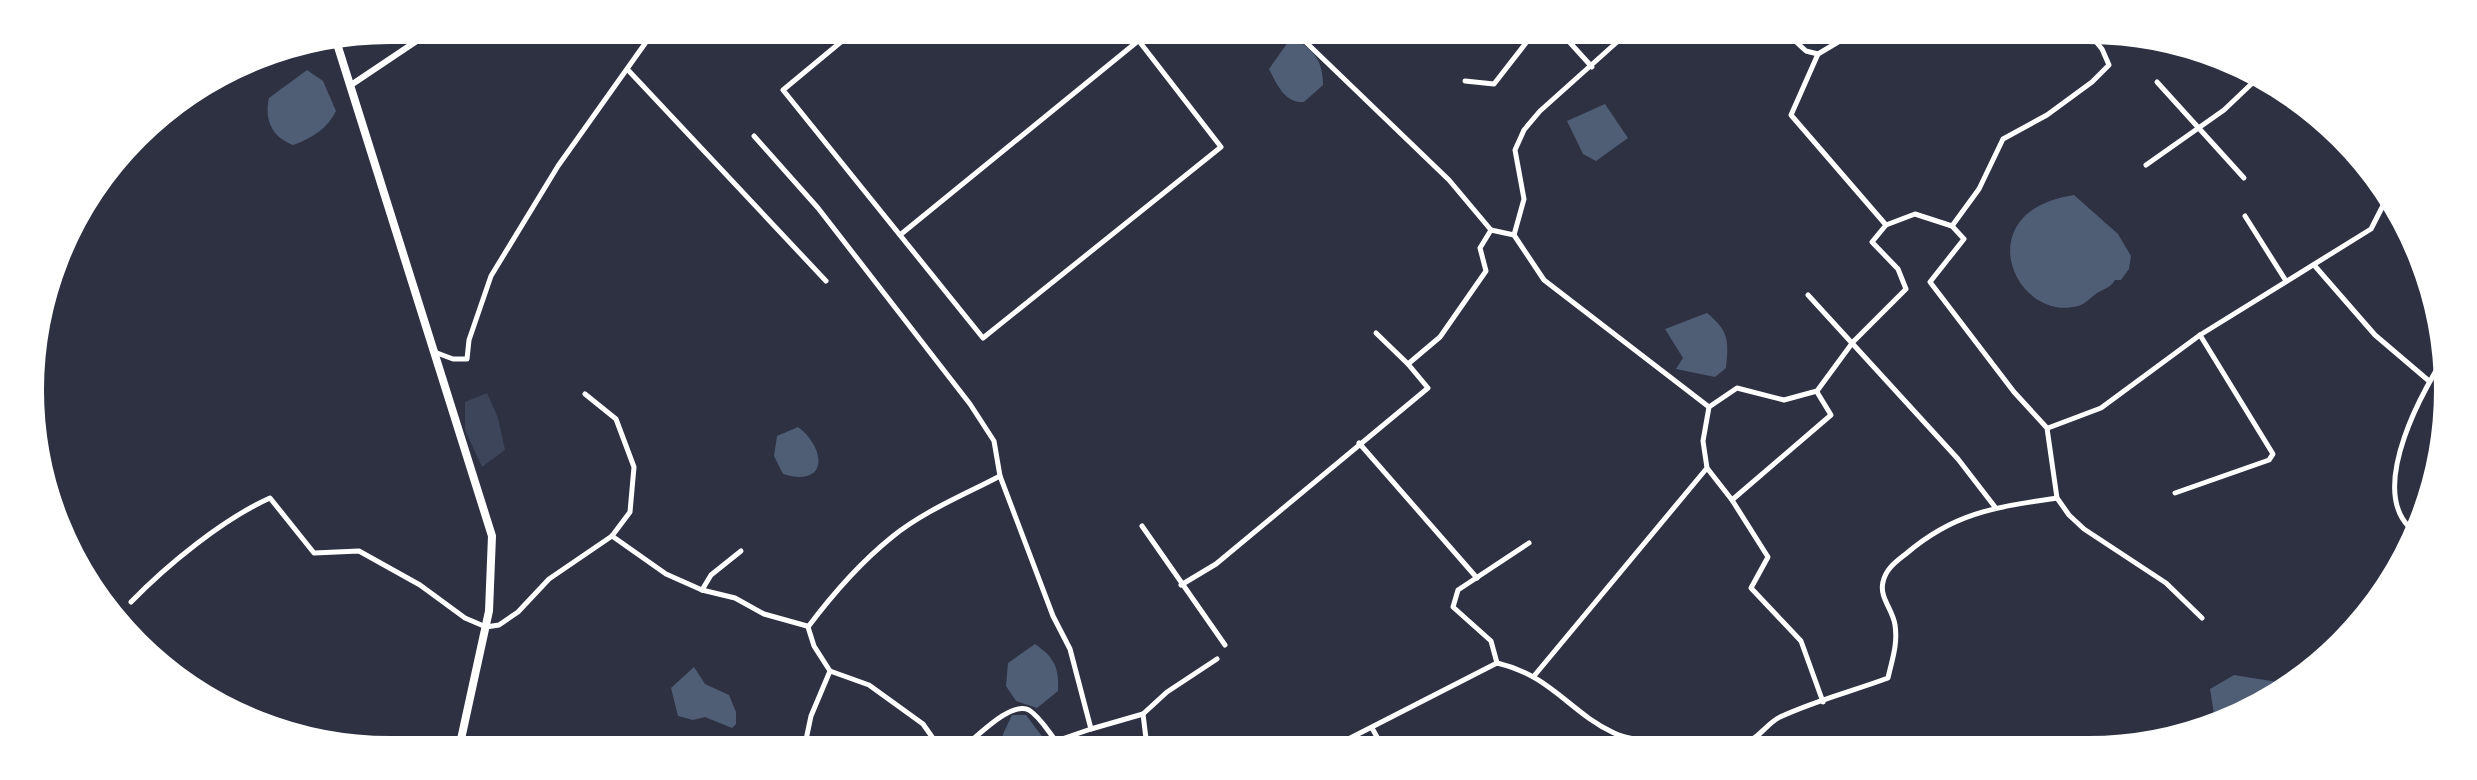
<svg xmlns="http://www.w3.org/2000/svg" width="2477" height="780" font-family="Mulish,sans-serif">
	<style>
		.green { fill: #3c4559 }
		.water { fill: #4f5d75 }
		.lines { fill: none; stroke-linecap: round; stroke-linejoin: round }
		.minor { stroke: #fff; stroke-width: 5 }
		.tertiary { stroke: #fff; stroke-width: 6 }
		.primary { stroke: #fff; stroke-width: 8 }
		.rim { fill: none; stroke: #fff; stroke-width: 12 }
	</style>
	<rect width="100%" height="100%" fill="#2d3142"/>
	<polygon class="green" points="487,393 498,418 505,450 482,467 465,430 465,402"/>
	<g class="water">
		<path d="M1294,38C1314,51 1323,60 1323,85L1304,102C1284,103 1277,84 1269,69L1288,42Z"/>
		<path d="M307,70L323,81L336,111C328,128 311,139 293,145C272,137 264,120 269,98Z"/>
		<polygon points="2287,80 2293,83 2368,158 2346,161 2349,154 2324,131 2324,126 2317,123 2301,101 2283,96"/>
		<polygon points="1605,104 1628,138 1596,161 1583,154 1567,121"/>
		<path d="M2074,195L2118,234L2131,256L2129,269L2121,280H2115C2109,289 2105,288 2097,293C2091,297 2086,304 2078,306C2014,323 1966,211 2074,195Z"/>
		<path d="M1707,313C1729,331 1729,341 1726,368L1715,377L1676,369L1683,358L1665,329Z"/>
		<path d="M798,427C826,448 829,488 783,474L774,456L777,436Z"/>
		<path d="M1035,644C1055,658 1059,668 1058,691L1037,708L1016,701L1006,686L1008,663Z"/>
		<polygon points="694,667 705,684 729,695 736,712 736,724 732,728 705,717 693,720 678,716 671,688"/>
		<polygon points="2234,675 2301,686 2251,722 2227,729 2215,721 2210,689"/>
		<polygon points="1012,715 1026,715 1047,743 1043,754 1002,752 1003,734"/>
	</g>
	<g class="lines">
		<g class="minor">
			<polyline points="865,22 783,90 983,338 1221,147 1125,23"/>
			<polyline points="1287,24 1449,180 1491,230"/>
			<polyline points="1554,25 1592,67"/>
			<polyline points="1636,25 1540,111 1524,130 1515,150 1524,199 1514,235 1544,280 1709,407"/>
			<polyline points="1779,26 1806,51 1818,54 1865,26"/>
			<polyline points="1818,54 1791,115 1886,225 1872,242 1898,269 1906,289 1853,342 1817,391 1784,400 1737,388 1709,407 1703,441 1707,468 1732,500 1768,557 1751,588 1801,641 1823,702"/>
			<polyline points="628,70 826,281"/>
			<polyline points="1465,81 1494,84 1529,39 1520,25"/>
			<polyline points="2157,82 2244,178"/>
			<polyline points="754,136 818,208 970,404 994,441 1000,476 1053,616 1070,649 1091,729 1143,714 1148,755"/>
			<polyline points="2146,165 2224,110 2265,71"/>
			<polyline points="2384,202 2412,244 2424,255"/>
			<polyline points="2245,216 2286,281"/>
			<polyline points="1886,225 1915,214 1952,226 1979,189 2003,139 2047,115 2092,82 2109,65 2102,49 2084,27"/>
			<polyline points="1952,226 1964,239 1930,282 2014,392 2047,428 2057,498 2069,515 2084,529 2166,583 2202,618"/>
			<polyline points="900,235 1138,41"/>
			<polyline points="2314,265 2375,335 2429,381"/>
			<polyline points="1808,295 1958,459 1995,507"/>
			<polyline points="1376,333 1408,364"/>
			<polyline points="437,353 453,359 467,359 469,340 491,276 558,166 661,21"/>
			<polyline points="2048,428 2101,408 2200,335 2371,229 2394,184"/>
			<polyline points="1359,443 1477,578"/>
			<polyline points="2175,493 2269,460 2273,454 2200,335"/>
			<polyline points="1732,500 1831,415 1817,392"/>
			<path d="M2427,525L2409,527C2369,486 2423,388 2450,349"/>
			<polyline points="1142,526 1225,645"/>
			<polyline points="612,536 666,574 702,590 735,598 764,614 807,626"/>
			<polyline points="1181,585 1216,564 1428,388 1408,364 1440,337 1486,271 1480,248 1491,230 1514,235"/>
			<polyline points="702,590 711,575 741,551"/>
			<path d="M131,602C167,565 223,519 270,498L314,553L359,551L420,585L465,618L486,627L499,625L518,612L549,579L612,536L630,512L634,467L616,419L585,394"/>
			<path d="M808,627C832,595 861,562 892,537C924,511 964,495 1000,476"/>
			<polyline points="808,627 814,646 830,671 869,685 923,724 944,754"/>
			<polyline points="1497,663 1491,641 1453,607 1458,590 1529,543"/>
			<polyline points="1534,676 1707,468"/>
			<polyline points="172,685 183,672"/>
			<polyline points="1143,714 1167,692 1217,659"/>
			<polyline points="1372,728 1387,755"/>
			<polyline points="1191,744 1197,755"/>
			<polyline points="803,754 811,716 830,671"/>
			<path d="M955,754C972,743 1009,700 1029,710C1040,717 1048,731 1056,741L1091,729"/>
			<path d="M1317,755L1497,663C1552,676 1569,712 1614,733C1638,744 1718,750 1743,744C1757,741 1767,723 1780,717C1814,701 1853,691 1888,678C1892,660 1898,644 1895,625C1893,610 1879,597 1883,582C1886,568 1897,561 1907,553C1955,512 1997,507 2057,498"/>
		</g>
		<polyline class="tertiary" points="351,85 448,20"/>
		<polyline class="primary" points="333,31 492,536 489,611 458,753"/>
	</g>
	<path d="M0 0H2477V780H0ZM390 38H2088A352 352 0 0 1 2440 390V390A352 352 0 0 1 2088 742H390A352 352 0 0 1 38 390V390A352 352 0 0 1 390 38Z" fill="#fff" fill-rule="evenodd"/>
	<path class="rim" d="M390 38H2088A352 352 0 0 1 2440 390V390A352 352 0 0 1 2088 742H390A352 352 0 0 1 38 390V390A352 352 0 0 1 390 38Z"/>
</svg>
